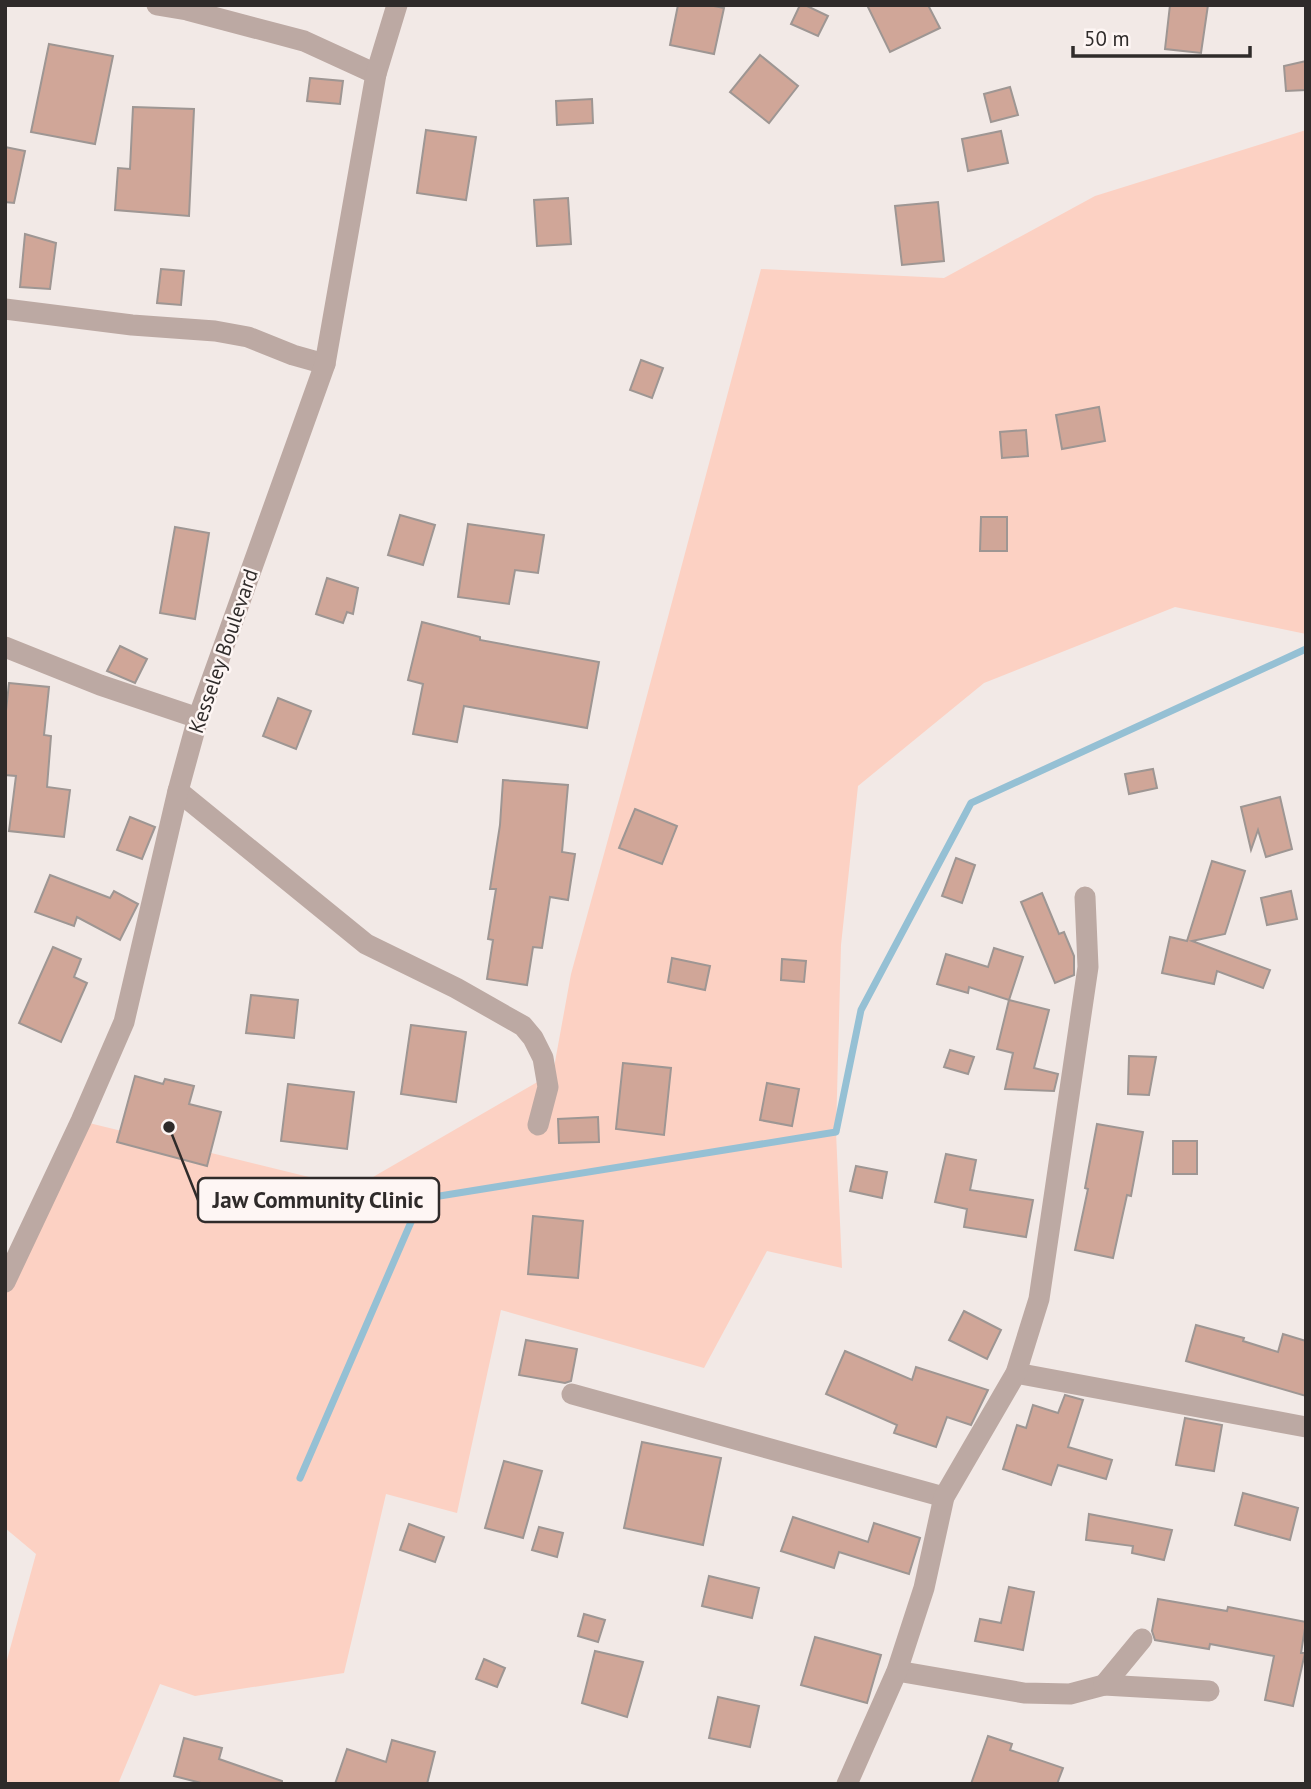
<svg xmlns="http://www.w3.org/2000/svg" width="1311" height="1789" font-family="'PT Sans',sans-serif">
	<style>
		.green { fill: #fcd1c3 }
		.lines { fill: none; stroke-linecap: round; stroke-linejoin: round }
		.stream { stroke: #95c0d4; stroke-width: 7 }
		.building { fill: #d0a698; stroke: #9e9693; stroke-width: 2 }
		.street { stroke: #bca9a3; stroke-width: 21 }
		.labels { text-anchor: middle; dominant-baseline: central; stroke-width: 5; stroke-linejoin: round; paint-order: stroke }
		.street-label { font-size: 21px; fill: #2f2b2a; stroke: #fef6f4 }
		.leader { fill: none; stroke: #2f2b2a; stroke-width: 2.5 }
		.callout-dot { fill: #2f2b2a; stroke: #fef6f4; stroke-width: 2.5 }
		.callout { fill: #fef6f4; stroke: #2f2b2a; stroke-width: 2.5 }
		.callout-label { font-size: 23px; text-anchor: middle; font-weight: bold; fill: #2f2b2a }
	</style>
	<rect width="100%" height="100%" fill="#f2e9e6"/>
	<polygon class="green" points="1306,130 1306,634 1175,607 984,683 858,786 841,945 836,1132 842,1268 767,1251 704,1368 501,1310 457,1513 386,1494 344,1673 195,1696 160,1684 118,1784 5,1784 5,1667 36,1554 5,1528 5,1282 81,1121 354,1188 553,1073 571,974 626,774 761,269 944,278 1095,196"/>
	<g class="lines">
		<polyline class="stream" points="300,1478 421,1199 836,1132 861,1010 971,803 1306,649"/>
	</g>
	<g class="building">
		<polygon points="678,5 709,5 724,8 714,54 670,45"/>
		<polygon points="800,5 805,5 828,16 818,36 791,24"/>
		<polygon points="867,5 928,5 940,28 890,52"/>
		<polygon points="1170,5 1208,5 1201,53 1165,49"/>
		<polygon points="49,44 113,56 95,144 31,132"/>
		<polygon points="760,55 798,86 769,123 730,92"/>
		<polygon points="1306,61 1306,90 1286,91 1284,66"/>
		<polygon points="310,78 343,81 340,104 307,101"/>
		<polygon points="1010,87 1018,115 991,122 984,94"/>
		<polygon points="592,99 593,123 557,125 556,101"/>
		<polygon points="133,107 194,109 189,216 115,210 118,168 130,169"/>
		<polygon points="426,130 476,137 466,200 417,193"/>
		<polygon points="1001,131 1008,163 968,171 962,139"/>
		<polygon points="5,147 25,151 14,203 5,202"/>
		<polygon points="568,198 571,244 537,246 534,200"/>
		<polygon points="938,202 944,261 902,265 895,206"/>
		<polygon points="25,234 56,243 50,289 20,287"/>
		<polygon points="161,269 184,271 181,305 157,303"/>
		<polygon points="641,360 663,368 652,398 630,390"/>
		<polygon points="1099,407 1105,441 1062,449 1056,415"/>
		<polygon points="1026,430 1028,456 1002,458 1000,432"/>
		<polygon points="400,515 435,525 423,565 388,555"/>
		<polygon points="981,517 1007,517 1007,551 980,551"/>
		<polygon points="468,524 544,535 538,573 515,570 509,604 458,597"/>
		<polygon points="175,527 209,533 195,619 160,613"/>
		<polygon points="327,578 358,588 353,614 347,612 343,623 316,614"/>
		<polygon points="422,622 480,637 480,640 599,662 587,728 464,706 457,742 413,734 423,684 408,680"/>
		<polygon points="120,646 147,659 135,683 107,671"/>
		<polygon points="9,683 49,687 44,735 51,736 47,787 70,790 64,837 9,831 16,776 5,775 5,720"/>
		<polygon points="278,698 311,711 296,749 263,736"/>
		<polygon points="1153,769 1157,788 1129,794 1125,774"/>
		<polygon points="503,780 568,785 562,852 575,854 568,900 550,897 542,948 533,947 527,985 487,979 493,940 488,939 496,889 490,889 500,825"/>
		<polygon points="1280,797 1292,849 1266,857 1258,830 1251,850 1241,807"/>
		<polygon points="635,809 677,826 662,864 619,848"/>
		<polygon points="130,817 155,827 142,859 117,850"/>
		<polygon points="956,858 975,865 962,903 942,896"/>
		<polygon points="1212,861 1245,871 1225,934 1192,941 1270,970 1263,988 1217,971 1214,984 1162,973 1170,937 1187,941"/>
		<polygon points="50,875 110,898 114,891 138,904 120,940 77,917 74,926 35,912"/>
		<polygon points="1291,891 1297,919 1267,925 1261,898"/>
		<polygon points="1042,893 1059,934 1064,932 1074,956 1074,975 1055,983 1021,902"/>
		<polygon points="53,947 81,959 74,977 87,983 61,1042 19,1023"/>
		<polygon points="994,948 1023,957 1009,1000 969,987 968,993 937,984 946,954 988,967"/>
		<polygon points="672,958 710,966 705,990 668,982"/>
		<polygon points="782,959 806,961 804,982 781,980"/>
		<polygon points="251,995 298,1000 294,1038 246,1033"/>
		<polygon points="1009,1000 1049,1010 1034,1068 1058,1074 1054,1091 1005,1089 1013,1053 997,1049"/>
		<polygon points="411,1025 466,1032 456,1102 401,1094"/>
		<polygon points="950,1050 974,1057 968,1074 944,1067"/>
		<polygon points="1129,1056 1156,1057 1149,1095 1128,1094"/>
		<polygon points="623,1063 671,1068 664,1135 616,1129"/>
		<polygon points="135,1076 163,1084 165,1079 194,1086 189,1104 221,1112 207,1166 117,1142"/>
		<polygon points="767,1083 799,1089 792,1126 760,1120"/>
		<polygon points="288,1084 354,1092 347,1149 281,1141"/>
		<polygon points="598,1117 599,1142 559,1143 558,1119"/>
		<polygon points="1097,1124 1143,1132 1131,1196 1127,1195 1113,1258 1075,1250 1088,1189 1085,1188"/>
		<rect x="1173" y="1141" width="24" height="33"/>
		<polygon points="946,1154 976,1160 970,1190 1033,1200 1026,1237 964,1227 967,1209 935,1202"/>
		<polygon points="856,1166 887,1172 882,1198 850,1191"/>
		<polygon points="533,1216 583,1221 578,1278 528,1274"/>
		<polygon points="964,1311 1001,1330 987,1359 949,1340"/>
		<polygon points="1196,1325 1244,1338 1243,1341 1278,1352 1283,1334 1306,1341 1306,1396 1186,1361"/>
		<polygon points="526,1340 577,1349 571,1381 565,1383 519,1375"/>
		<polygon points="845,1351 912,1380 916,1367 988,1390 971,1425 947,1417 936,1447 894,1433 897,1425 826,1394"/>
		<polygon points="1065,1395 1083,1400 1068,1447 1112,1460 1106,1479 1058,1465 1051,1485 1003,1469 1017,1425 1026,1428 1033,1405 1058,1413"/>
		<polygon points="1185,1418 1222,1425 1214,1471 1176,1465"/>
		<polygon points="642,1442 721,1458 703,1545 624,1528"/>
		<polygon points="504,1461 542,1471 523,1538 485,1528"/>
		<polygon points="1243,1493 1298,1508 1290,1540 1235,1525"/>
		<polygon points="1089,1514 1172,1530 1164,1560 1132,1553 1133,1546 1086,1540"/>
		<polygon points="793,1517 868,1542 874,1523 920,1538 909,1574 839,1552 834,1568 781,1551"/>
		<polygon points="409,1524 444,1537 435,1562 400,1550"/>
		<polygon points="539,1527 563,1533 557,1557 532,1550"/>
		<polygon points="709,1576 759,1588 752,1618 702,1606"/>
		<polygon points="1009,1587 1034,1592 1023,1650 975,1641 980,1619 1001,1623"/>
		<polygon points="1158,1599 1227,1611 1228,1607 1306,1622 1301,1653 1305,1653 1293,1706 1265,1700 1274,1656 1210,1644 1209,1649 1155,1640 1152,1631"/>
		<polygon points="584,1614 605,1620 598,1642 578,1636"/>
		<polygon points="815,1637 881,1655 867,1703 801,1685"/>
		<polygon points="595,1651 643,1662 627,1717 582,1703"/>
		<polygon points="484,1659 505,1668 497,1687 476,1679"/>
		<polygon points="718,1697 759,1706 750,1747 709,1738"/>
		<polygon points="988,1736 1012,1744 1010,1750 1063,1768 1057,1784 971,1784"/>
		<polygon points="184,1738 222,1748 219,1759 282,1781 282,1784 205,1784 174,1776"/>
		<polygon points="392,1740 435,1752 427,1784 335,1784 347,1749 386,1762"/>
	</g>
	<g class="lines">
		<g class="street">
			<polyline points="157,5 187,10 304,41 376,74"/>
			<polyline points="5,309 132,325 215,331 248,337 293,355 325,364"/>
			<polyline points="5,647 100,685 198,718"/>
			<polyline points="178,791 366,944 456,988 523,1026 533,1038 543,1058 548,1087 538,1125"/>
			<polyline points="5,1282 81,1121 124,1022 178,791 198,718 325,364 376,74 397,5"/>
			<polyline points="1016,1373 1306,1427"/>
			<polyline points="572,1394 944,1497"/>
			<polyline points="897,1671 1024,1693 1070,1694 1104,1685 1209,1691"/>
			<polyline points="1104,1685 1142,1639"/>
			<polyline points="847,1784 897,1671 924,1588 944,1497 1016,1373 1039,1299 1088,967 1085,897"/>
		</g>
	</g>
	<g class="labels">
		<g class="street-label">
			<text transform="translate(223 651) rotate(-71)">Kesseley Boulevard</text>
		</g>
	</g>
	<path class="leader" d="M169 1127L198 1200"/>
	<circle class="callout-dot" cx="169" cy="1127" r="7"/>
	<rect class="callout" x="198" y="1178" width="241" height="44" rx="7"/>
	<g class="callout-label">
		<text x="318" y="1208">Jaw Community Clinic</text>
	</g>
	<rect width="1311" height="1789" fill="none" stroke="#2f2b2a" stroke-width="14"/>
	<path d="M1073 46v10h177v-10" fill="none" stroke="#2f2b2a" stroke-width="3.5"/>
	<text x="1084" y="46" font-size="21" fill="#2f2b2a" stroke="#fef6f4" stroke-width="5" paint-order="stroke">50 m</text>
</svg>
